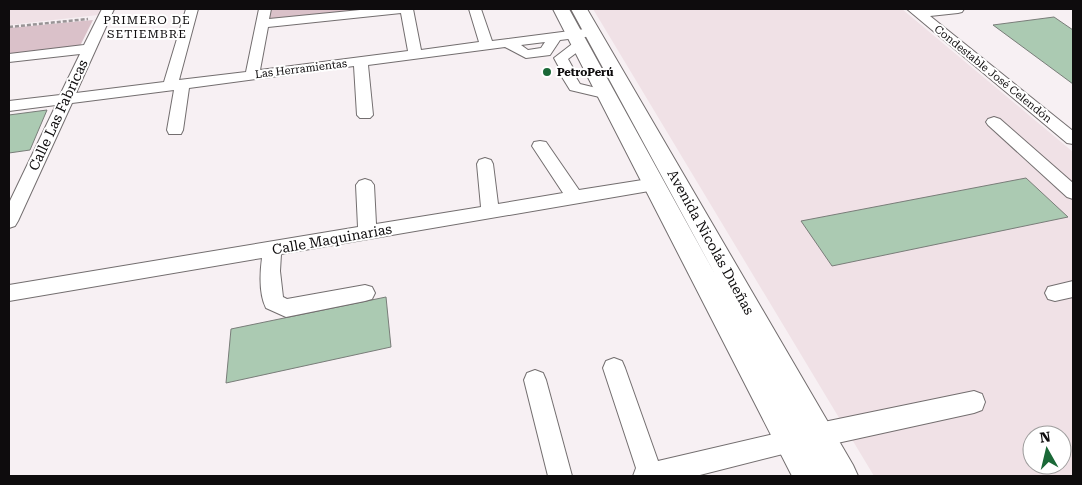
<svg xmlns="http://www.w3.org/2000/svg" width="1082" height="485" font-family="'Roboto Serif',serif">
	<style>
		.built { fill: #f0e1e6; fill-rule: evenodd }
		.green { fill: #dac1c9 }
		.building { fill: #abcab2; stroke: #797d79 }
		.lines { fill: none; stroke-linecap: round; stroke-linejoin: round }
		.minor-casing { stroke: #736e6f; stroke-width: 2 }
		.major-casing { stroke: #736e6f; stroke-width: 2 }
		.path { stroke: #999496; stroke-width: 2.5; stroke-dasharray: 4 2; stroke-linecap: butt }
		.minor { fill: #fff; fill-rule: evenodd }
		.major { fill: #fff; fill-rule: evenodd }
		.poi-dot { fill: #1a6837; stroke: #fff; stroke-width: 2 }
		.labels { text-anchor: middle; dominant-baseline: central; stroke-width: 4; stroke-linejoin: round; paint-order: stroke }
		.far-street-label { font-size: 11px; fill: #0e0c0d; stroke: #fff }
		.far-poi-label { font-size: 11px; font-weight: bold; fill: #0e0c0d; stroke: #fff; text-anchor: start }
		.far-neighbourhood-label { font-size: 12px; letter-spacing: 1px; fill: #0e0c0d; stroke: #fff }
		.street-label { font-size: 14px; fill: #0e0c0d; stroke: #fff }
	</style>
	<rect width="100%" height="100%" fill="#f7f0f3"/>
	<g class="built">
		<polygon points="9,9 110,9 107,14 9,25"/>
		<path d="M593,9H902L1073,152V476H874ZM1032,435H1062V465H1032Z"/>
	</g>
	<g class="green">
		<polygon points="271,9 391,9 269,21"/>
		<polygon points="93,20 79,48 9,55 9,28"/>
	</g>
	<g class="building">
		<polygon points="1054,17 1073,30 1073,84 993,25"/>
		<polygon points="47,110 30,150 9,153 9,115"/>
		<polygon points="1026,178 1068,217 832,266 801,221"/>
		<polygon points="386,297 391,347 226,383 231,329"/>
	</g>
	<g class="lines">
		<g class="minor-casing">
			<g id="minor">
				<path d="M102,9H114L76,93L164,82L186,9H198L179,80L246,72L259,9H271L269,19L370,9H413L421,50L479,42L469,9H481L492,41L593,28L600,32L593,36L560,40L550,55L526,58L505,47L368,65L373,115L370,118H360L357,115L354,66L189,88L183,130L181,134H169L167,130L174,90L72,103L18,221L15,226L9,228V203L56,105L9,111V101L60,95L80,54L9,62V54L84,45ZM401,13L408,51L260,70L268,27ZM545,42L541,48L528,50L521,45Z"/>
				<polygon points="907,9 964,9 962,12 958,13 930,16 1073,131 1073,144 1067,143"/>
				<polygon points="581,40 588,44 568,59 573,68 571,71 561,71 554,58 576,41"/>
				<polygon points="569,73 574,74 580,84 613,92 615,95 613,98 608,99 570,90 562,77 564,74"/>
				<polygon points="994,117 1000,119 1073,183 1073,199 1067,197 988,125 986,122 988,119"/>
				<path d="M540,141L546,142L579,190L655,178L661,180L664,184L661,188L655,190L281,254L280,271L283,297L287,299L365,285L372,287L375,293L372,299L365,301L286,317L266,308C259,294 260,273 262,258L9,301V285L358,227L356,185L359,181L365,179L371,181L374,185L376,224L481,207L477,164L479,160L485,158L491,160L493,164L498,204L563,193L532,146L534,142Z"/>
				<polygon points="1073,281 1073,297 1055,301 1048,299 1045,293 1048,287"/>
				<polygon points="614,358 622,361 625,368 658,461 791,430 799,434 803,442 799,450 696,476 633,476 636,468 603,368 606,361"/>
				<polygon points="535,370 543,373 546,380 572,476 548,476 524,380 527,373"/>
				<polygon points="974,391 982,394 985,402 982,410 974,413 819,447 811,443 807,435 811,427 819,423"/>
			</g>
		</g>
		<g class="major-casing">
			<polygon id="major" points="553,9 569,9 716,276 571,9 587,9 853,465 858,476 792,476"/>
		</g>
		<polyline class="path" points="9,27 88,19"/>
		<use href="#minor" class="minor"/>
		<use href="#major" class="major"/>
	</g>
	<circle class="poi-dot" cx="547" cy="72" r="5"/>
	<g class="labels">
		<g class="far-street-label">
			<text transform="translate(301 69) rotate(-7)">Las Herramientas</text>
			<text transform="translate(993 74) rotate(39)">Condestable José Celendón</text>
		</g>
		<g class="far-poi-label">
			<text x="557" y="72">PetroPerú</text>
		</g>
		<g class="far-neighbourhood-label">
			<text x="147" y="20">PRIMERO DE<tspan x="147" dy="14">SETIEMBRE</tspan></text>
		</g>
		<g class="street-label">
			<text transform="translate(58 115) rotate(-65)">Calle Las Fabricas</text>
			<text transform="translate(332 239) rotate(-10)">Calle Maquinarias</text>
			<text transform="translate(711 242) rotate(61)">Avenida Nicolás Dueñas</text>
		</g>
	</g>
	<rect width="1082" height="485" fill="none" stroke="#0e0c0d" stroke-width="20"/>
	<g transform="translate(1047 450) rotate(352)"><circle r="24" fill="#ffffff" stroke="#9f9e9e"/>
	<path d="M0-4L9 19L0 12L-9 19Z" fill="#1a6837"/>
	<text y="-8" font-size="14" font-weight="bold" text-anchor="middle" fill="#0e0c0d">N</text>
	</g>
</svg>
